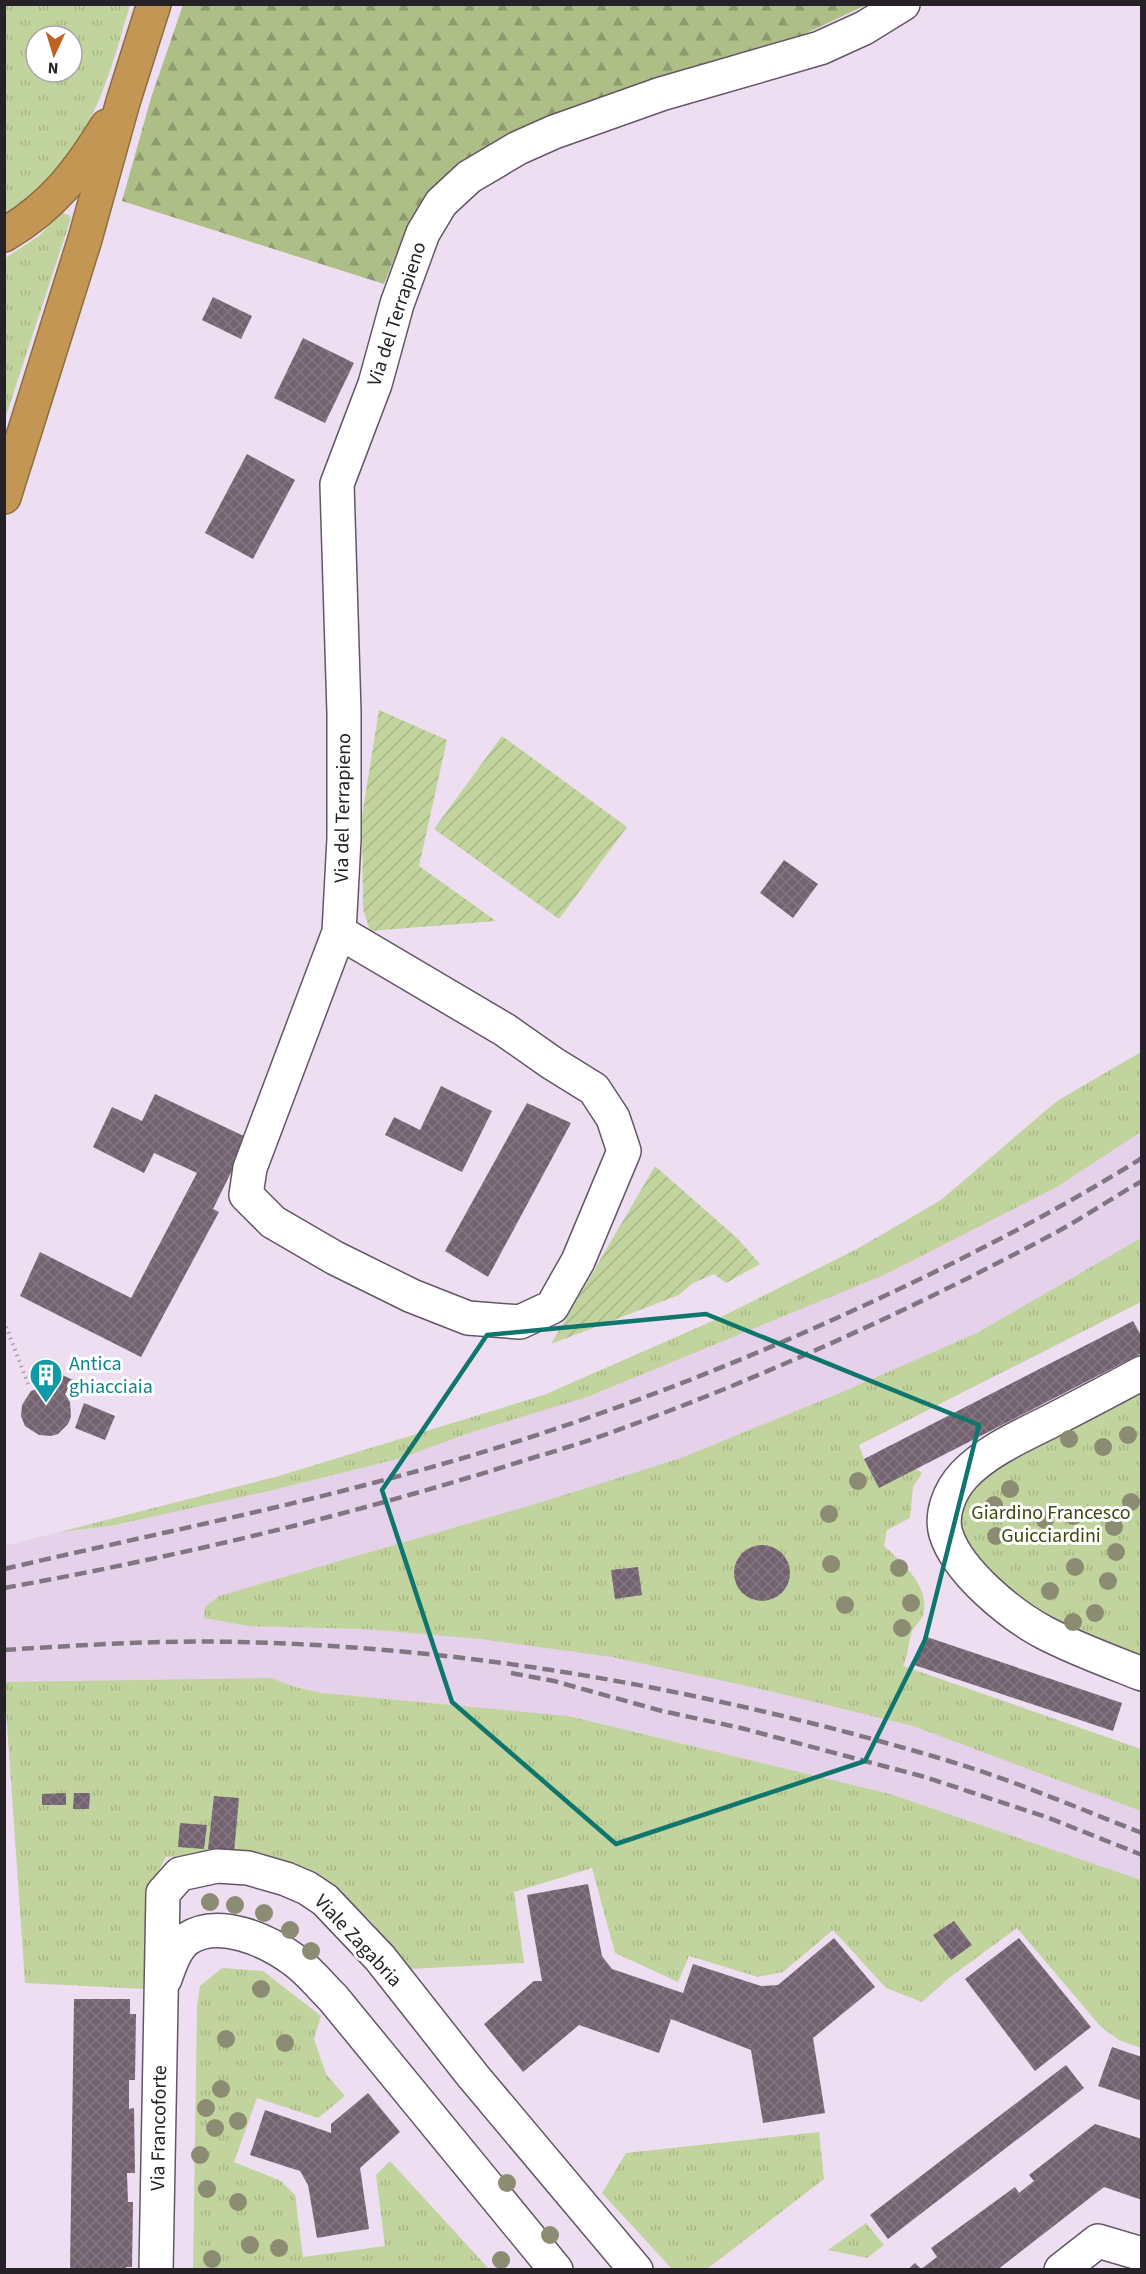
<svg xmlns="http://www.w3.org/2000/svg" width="1146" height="2274" font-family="'Source Sans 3',sans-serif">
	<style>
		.built { fill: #e5d1ea }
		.grass { fill: url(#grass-tufts); fill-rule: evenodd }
		.forest { fill: url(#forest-firs) }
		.garden { fill: url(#garden-furrows) }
		.building { fill: url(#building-cross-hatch) }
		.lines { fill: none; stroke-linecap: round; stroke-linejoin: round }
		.minor-casing { stroke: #635767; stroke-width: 36 }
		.highway-casing { stroke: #8c6d44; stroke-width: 36 }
		.path { stroke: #aa9ead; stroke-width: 4; stroke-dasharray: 1.5 4.5; stroke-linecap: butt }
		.minor { stroke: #fff; stroke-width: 33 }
		.highway { stroke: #c39653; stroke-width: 33 }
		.rail { stroke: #807682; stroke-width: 4.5; stroke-dasharray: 12 6; stroke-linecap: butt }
		.tree { fill: #8b8c72 }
		.marked { fill: none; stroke: #0f766e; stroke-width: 4.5; stroke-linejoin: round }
		.labels { text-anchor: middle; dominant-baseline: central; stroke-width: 6; stroke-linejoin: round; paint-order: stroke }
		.street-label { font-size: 20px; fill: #262027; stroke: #fff }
		.culture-label { font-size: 20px; fill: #0d838f; stroke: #fff; text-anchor: start }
		.park-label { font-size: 20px; fill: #3a490a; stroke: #fff }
	</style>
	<defs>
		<pattern id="grass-tufts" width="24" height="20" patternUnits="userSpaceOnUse" patternTransform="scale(1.5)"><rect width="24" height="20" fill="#c2d49d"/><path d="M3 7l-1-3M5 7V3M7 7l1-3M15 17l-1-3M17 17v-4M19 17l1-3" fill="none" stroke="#a7b687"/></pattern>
		<pattern id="forest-firs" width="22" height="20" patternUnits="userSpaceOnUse" patternTransform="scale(1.5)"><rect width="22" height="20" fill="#adbf87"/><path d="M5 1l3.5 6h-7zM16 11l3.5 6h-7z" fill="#8d9b6e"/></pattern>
		<pattern id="garden-furrows" width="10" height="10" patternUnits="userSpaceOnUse" patternTransform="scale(1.5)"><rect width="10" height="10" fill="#c2d49d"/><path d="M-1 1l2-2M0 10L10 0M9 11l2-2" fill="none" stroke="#a7b687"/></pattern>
		<pattern id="building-cross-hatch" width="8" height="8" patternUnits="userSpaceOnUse" patternTransform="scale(1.5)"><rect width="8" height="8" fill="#73626f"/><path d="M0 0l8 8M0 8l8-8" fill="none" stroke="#867883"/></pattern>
	</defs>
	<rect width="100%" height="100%" fill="#eddef1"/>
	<polygon class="built" points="1141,1052 1141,1302 859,1444 811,1521 902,1666 1141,1749 1141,1947 4,1703 4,1546 279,1476 544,1395 715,1320 857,1249 941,1200 1057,1101"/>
	<g class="grass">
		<path d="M5,5H130C114,59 100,114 65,160C48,182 26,199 5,216ZM36,36H72V72H36Z"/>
		<polygon points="61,213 69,215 71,218 5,419 5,258 39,236"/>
		<polygon points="1141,1052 1141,1132 1055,1188 884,1275 587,1397 469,1433 401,1458 269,1491 110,1526 60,1532 279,1476 544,1395 715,1320 857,1249 941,1200 1057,1101"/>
		<path d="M1141,1238V1302L859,1445L864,1459L916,1469L922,1473L913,1487L910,1518L887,1530L884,1546C902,1562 931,1587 923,1615C921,1622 912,1627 911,1635C908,1646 908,1655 903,1666L1141,1749V1811L913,1726L774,1692L612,1657L481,1639L364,1629L249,1626L204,1618L205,1607L219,1596L542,1502L681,1458L840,1393L977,1333Z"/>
		<polygon points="1141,1373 1141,1674 1044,1632 945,1521 952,1492"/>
		<polygon points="271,1678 295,1687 322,1693 568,1716 890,1794 1141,1880 1141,2048 1119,2040 1101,2027 1017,1928 949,1978 922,2002 886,1988 833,1930 783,1972 758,1977 689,1956 678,1982 615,1953 592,1868 514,1892 524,1963 409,1969 370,1920 317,1880 252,1854 166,1857 149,1889 146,1989 25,1983 4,1682"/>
		<polygon points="222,1968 263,1971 321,2016 314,2039 326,2074 345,2096 318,2118 257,2098 234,2162 281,2181 295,2195 303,2257 385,2246 376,2175 390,2161 489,2269 193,2269 197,2007 200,1986"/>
		<polygon points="819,2132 824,2179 707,2269 672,2269 602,2193 626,2153"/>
		<polygon points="866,2223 884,2245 867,2258 828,2250"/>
	</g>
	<polygon class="forest" points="183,5 866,5 792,40 431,195 397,252 384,284 122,201 151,98"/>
	<g class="garden">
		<polygon points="379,710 447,740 419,866 496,921 370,931 363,909 362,816"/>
		<polygon points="502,736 627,827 559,919 434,829"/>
		<polygon points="655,1166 737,1238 760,1264 726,1283 714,1274 693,1283 679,1295 551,1344"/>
	</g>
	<g class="building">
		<polygon points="213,297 252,316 241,339 202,320"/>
		<polygon points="303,338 354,363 325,423 274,398"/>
		<polygon points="247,454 295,480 253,559 205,533"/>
		<polygon points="784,860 818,884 793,918 760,893"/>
		<polygon points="441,1086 492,1111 462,1172 385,1135 394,1117 420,1130"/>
		<polygon points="155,1094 248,1138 213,1209 219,1212 141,1357 20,1296 40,1252 131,1298 197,1173 154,1153 144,1173 93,1147 112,1107 142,1121"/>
		<polygon points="527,1103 571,1123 488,1277 445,1251"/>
		<polygon points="1133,1321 1142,1337 1142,1353 879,1488 864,1459"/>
		<polygon points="56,1372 73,1380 65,1394 70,1402 71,1417 68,1424 58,1434 51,1436 39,1435 25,1426 21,1416 22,1405 31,1391 42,1387 49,1387"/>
		<polygon points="84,1403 115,1416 105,1440 75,1428"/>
		<circle cx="762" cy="1573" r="28"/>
		<polygon points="638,1567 642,1595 615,1599 611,1570"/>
		<polygon points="924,1636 1122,1703 1113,1731 914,1665"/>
		<polygon points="66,1793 66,1805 42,1805 42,1794"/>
		<polygon points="74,1793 90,1793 89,1809 73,1809"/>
		<polygon points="214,1796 239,1798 234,1852 208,1849"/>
		<polygon points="180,1823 207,1825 204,1849 178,1847"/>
		<polygon points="588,1884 602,1956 612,1969 683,1993 693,1964 761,1986 778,1985 834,1938 875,1987 813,2038 825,2113 763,2123 751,2050 671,2019 659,2053 579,2025 523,2072 484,2024 534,1981 542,1981 527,1895"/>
		<polygon points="954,1921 972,1945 951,1960 933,1935"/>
		<polygon points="1019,1938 1091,2027 1035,2071 965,1979"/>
		<polygon points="74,1999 130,1999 130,2014 136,2014 135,2080 129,2080 129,2109 134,2108 135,2173 127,2173 128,2202 133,2202 132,2267 126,2267 126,2270 70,2270"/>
		<polygon points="1112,2047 1142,2057 1142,2101 1098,2086"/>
		<polygon points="1066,2065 1084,2088 888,2239 870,2215"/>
		<polygon points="368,2093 400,2132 360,2168 369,2229 317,2238 308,2185 300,2171 250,2155 265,2110 331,2133 331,2124"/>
		<polygon points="1095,2124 1142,2139 1142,2200 1104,2187 997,2270 907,2270 915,2263 921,2269 937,2257 931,2248 1015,2187 1019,2193 1034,2181 1029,2175"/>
	</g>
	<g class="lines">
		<g class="minor-casing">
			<g id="minor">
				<polyline points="339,932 505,1030 552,1063 594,1089 613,1118 624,1151 578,1261 552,1307 520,1322 468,1318 412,1296 335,1258 273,1222 246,1195 250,1168 339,932 344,839 344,713 337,484 375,384 397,304 423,233 441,203 469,177 518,148 554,132 661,94 820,48 864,28 903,4"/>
				<path d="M1142,1373C1111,1390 1080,1406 1049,1422C1019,1437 987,1451 964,1475C950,1490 940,1514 946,1534C958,1572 1011,1615 1045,1633C1076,1649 1109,1661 1142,1674"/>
				<path d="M165,1979C170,1965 175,1948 187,1939C218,1918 267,1940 294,1960C308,1970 321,1986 333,1998L556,2270"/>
				<polyline points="156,2270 163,1893 180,1874 217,1866 248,1868 286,1879 307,1888 325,1900 380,1958 473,2076 636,2270"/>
				<polyline points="1061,2270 1098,2241 1142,2254"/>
			</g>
		</g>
		<g class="highway-casing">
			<g id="highway">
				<path d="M4,235C53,206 78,173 107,126"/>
				<polyline points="4,497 85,239 123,102 154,4"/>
			</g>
		</g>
		<polyline class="path" points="4,1321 28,1384"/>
		<use href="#minor" class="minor"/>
		<use href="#highway" class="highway"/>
		<g class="rail">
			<path d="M4,1569C137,1538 271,1511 403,1475C566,1431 724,1371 878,1299C968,1257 1057,1211 1142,1158"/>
			<path d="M4,1588C171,1558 335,1519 497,1469C534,1457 571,1447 607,1434C760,1379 909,1311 1053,1234C1083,1218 1112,1198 1142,1181"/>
			<path d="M4,1650C82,1645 160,1640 238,1642C475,1647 712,1691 939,1758C1008,1778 1075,1807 1142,1833"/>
			<polyline points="511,1673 554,1681 662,1711 741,1728 925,1777 1049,1818 1142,1855"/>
		</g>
	</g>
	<g class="tree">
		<circle cx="1128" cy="1435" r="9"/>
		<circle cx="1069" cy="1439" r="9"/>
		<circle cx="1103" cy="1447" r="9"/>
		<circle cx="858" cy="1481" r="9"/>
		<circle cx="1010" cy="1489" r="9"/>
		<circle cx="1131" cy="1502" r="9"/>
		<circle cx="994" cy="1505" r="9"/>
		<circle cx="829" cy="1514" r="9"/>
		<circle cx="1073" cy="1516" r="9"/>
		<circle cx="1045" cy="1520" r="9"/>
		<circle cx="1114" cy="1527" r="9"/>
		<circle cx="996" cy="1536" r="9"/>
		<circle cx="1116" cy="1552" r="9"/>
		<circle cx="831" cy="1564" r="9"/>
		<circle cx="1075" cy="1567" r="9"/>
		<circle cx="899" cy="1568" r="9"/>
		<circle cx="1108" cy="1581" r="9"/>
		<circle cx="1050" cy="1591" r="9"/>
		<circle cx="911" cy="1603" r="9"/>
		<circle cx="845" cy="1605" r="9"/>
		<circle cx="1095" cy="1613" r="9"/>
		<circle cx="1073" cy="1622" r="9"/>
		<circle cx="902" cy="1628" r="9"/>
		<circle cx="210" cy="1902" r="9"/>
		<circle cx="235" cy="1905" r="9"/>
		<circle cx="264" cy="1913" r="9"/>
		<circle cx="290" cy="1930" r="9"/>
		<circle cx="311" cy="1951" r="9"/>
		<circle cx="261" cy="1989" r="9"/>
		<circle cx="226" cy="2039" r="9"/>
		<circle cx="285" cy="2043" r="9"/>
		<circle cx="221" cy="2089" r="9"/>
		<circle cx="206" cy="2108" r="9"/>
		<circle cx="238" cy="2121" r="9"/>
		<circle cx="215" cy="2128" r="9"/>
		<circle cx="200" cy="2155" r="9"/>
		<circle cx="507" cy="2183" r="9"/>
		<circle cx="207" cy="2189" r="9"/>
		<circle cx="238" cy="2202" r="9"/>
		<circle cx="550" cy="2235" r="9"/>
		<circle cx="250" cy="2245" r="9"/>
		<circle cx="279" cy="2248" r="9"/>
		<circle cx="212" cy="2259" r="9"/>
		<circle cx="501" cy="2260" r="9"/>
	</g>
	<path class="marked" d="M706,1314L979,1425L925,1640L865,1761L616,1844L452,1702L382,1490L487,1335Z"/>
	<defs>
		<g id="building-pin" transform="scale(1.725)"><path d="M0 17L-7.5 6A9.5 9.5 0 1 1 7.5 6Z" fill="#0f9aa8" stroke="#fff"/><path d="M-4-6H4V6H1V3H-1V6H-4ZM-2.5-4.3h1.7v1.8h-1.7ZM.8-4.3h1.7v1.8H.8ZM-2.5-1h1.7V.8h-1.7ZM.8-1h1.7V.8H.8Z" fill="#fff"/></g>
	</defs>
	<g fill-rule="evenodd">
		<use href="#building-pin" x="46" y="1375"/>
	</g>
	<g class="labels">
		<g class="street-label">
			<text transform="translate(397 314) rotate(-72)">Via del Terrapieno</text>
			<text transform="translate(343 808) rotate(-89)">Via del Terrapieno</text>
			<text transform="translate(358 1941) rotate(47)">Viale Zagabria</text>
			<text transform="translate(159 2128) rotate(-89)">Via Francoforte</text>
		</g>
		<g class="culture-label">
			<text x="69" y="1364">Antica<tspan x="69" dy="23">ghiacciaia</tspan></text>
		</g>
		<g class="park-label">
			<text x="1051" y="1513">Giardino Francesco<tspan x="1051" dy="23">Guicciardini</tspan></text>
		</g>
	</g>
	<rect width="1146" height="2274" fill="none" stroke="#262027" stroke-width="12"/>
	<g transform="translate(54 54) rotate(184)"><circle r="28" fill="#ffffff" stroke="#a8a6a9" stroke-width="1.5"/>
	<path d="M0-4.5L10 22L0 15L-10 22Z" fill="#c1611f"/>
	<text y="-9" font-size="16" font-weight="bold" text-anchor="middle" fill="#262027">N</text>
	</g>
</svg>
